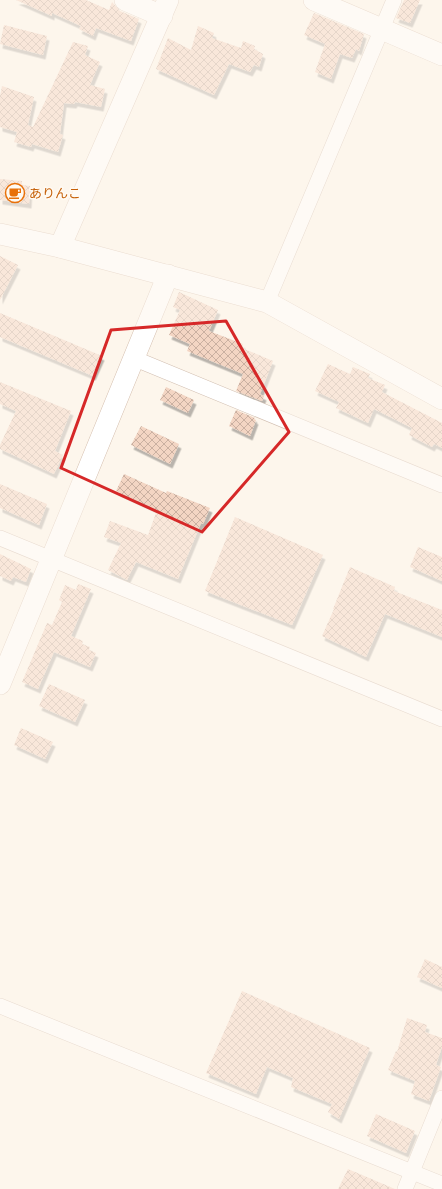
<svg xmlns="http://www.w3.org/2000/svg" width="442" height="1189" font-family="'Work Sans','Noto Sans JP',sans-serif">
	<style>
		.building { fill: url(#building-cross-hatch); filter: url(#shadow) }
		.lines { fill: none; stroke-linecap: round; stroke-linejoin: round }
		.street-casing { stroke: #d1beb0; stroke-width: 16 }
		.secondary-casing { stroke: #d6c0b0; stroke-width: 22 }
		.street { stroke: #fff; stroke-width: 15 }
		.secondary { stroke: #fff; stroke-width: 21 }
		.marked { fill: none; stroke: #d62828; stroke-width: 3; stroke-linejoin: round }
		.labels { text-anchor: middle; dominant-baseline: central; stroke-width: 3; stroke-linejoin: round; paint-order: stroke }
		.food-label { font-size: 13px; fill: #c56008; stroke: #fffaf3; text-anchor: start }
	</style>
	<defs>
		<pattern id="building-cross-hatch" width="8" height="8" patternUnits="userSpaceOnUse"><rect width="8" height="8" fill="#f3d5c3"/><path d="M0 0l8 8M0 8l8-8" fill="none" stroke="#cab0a1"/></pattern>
		<filter id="shadow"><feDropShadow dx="2.5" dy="4.5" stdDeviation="0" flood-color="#0004"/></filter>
	</defs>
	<rect width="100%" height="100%" fill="#fdf6ec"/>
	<g class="building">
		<polygon points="16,0 86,0 109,10 112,2 120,11 139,19 131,41 96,28 93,36 79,29 81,26 52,13 52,16"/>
		<polygon points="404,0 420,0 410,23 396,18"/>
		<polygon points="314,13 364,34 359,51 356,49 352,58 340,54 331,79 315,72 325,44 304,35"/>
		<polygon points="4,25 47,36 43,55 0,44"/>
		<polygon points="198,26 214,33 212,38 241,48 243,41 255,46 254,49 263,54 259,67 254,65 250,72 229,64 214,95 156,69 168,38 191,50"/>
		<polygon points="73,42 88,46 85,55 100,62 90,85 105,89 101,107 75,102 74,104 64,103 60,134 63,135 58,152 32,144 31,147 14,142 17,132 0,127 0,96 2,86 34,97 28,125 33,127"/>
		<polygon points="0,179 22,181 22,185 30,186 29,204 0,200"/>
		<polygon points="0,256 18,265 0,300"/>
		<polygon points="179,292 218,310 209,331 243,344 242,348 273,361 260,394 264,396 262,401 236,391 243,374 187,351 190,344 169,335 180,310 173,307"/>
		<polygon points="0,313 102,356 93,376 0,337"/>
		<polygon points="328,364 350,374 353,367 370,374 368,378 385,385 382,392 442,423 442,448 434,444 432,447 409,435 412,428 374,409 368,423 336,408 339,402 315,391"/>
		<polygon points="0,382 71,411 55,451 63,455 54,474 0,449 0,445 16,411 0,404"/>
		<polygon points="166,387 194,400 188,413 160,400"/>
		<polygon points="236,410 255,418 254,419 256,420 250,436 229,426"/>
		<polygon points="141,426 179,444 170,464 131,445"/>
		<polygon points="124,474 166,493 167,491 210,508 203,524 201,523 178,579 136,562 127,580 108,570 121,543 104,537 110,521 148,535 157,510 116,491"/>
		<polygon points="0,484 47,504 39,525 0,508"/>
		<polygon points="235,517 323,555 292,625 205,591"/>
		<polygon points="418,547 442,557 442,581 410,567"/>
		<polygon points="0,554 31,569 26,582 13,577 11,581 0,576"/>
		<polygon points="350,567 395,587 394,591 442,610 442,637 385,614 366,657 322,636 334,609 333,609"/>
		<polygon points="78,584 91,589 71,636 83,641 82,644 90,647 89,650 96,653 90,667 54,652 38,689 22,682 47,623 52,625 62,602 59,600 65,585 76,590"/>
		<polygon points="49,684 85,700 75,722 39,706"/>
		<polygon points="21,728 53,742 45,759 14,745"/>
		<polygon points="425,959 442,967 442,988 417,977"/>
		<polygon points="242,991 370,1048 339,1119 328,1112 332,1104 291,1087 293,1078 267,1067 256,1094 206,1073"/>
		<polygon points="407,1018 427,1025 425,1032 442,1038 442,1047 436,1065 441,1067 429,1101 411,1094 415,1081 388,1070 396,1051 397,1052"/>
		<polygon points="376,1114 415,1131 406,1153 367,1136"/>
		<polygon points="348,1169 395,1189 338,1189"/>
	</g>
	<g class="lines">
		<g class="street-casing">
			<g id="street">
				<polyline points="267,302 394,0"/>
				<polyline points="133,358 442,485"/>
				<polyline points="0,538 442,719"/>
				<polyline points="0,1006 442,1184"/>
				<polyline points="405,1189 442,1098"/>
			</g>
		</g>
		<g class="secondary-casing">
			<g id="secondary">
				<polyline points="125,0 162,16"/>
				<polyline points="314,0 442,55"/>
				<polyline points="0,234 60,247 267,302 442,399"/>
				<polyline points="60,247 168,0"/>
				<polyline points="0,684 168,275"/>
			</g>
		</g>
		<use href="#street" class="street"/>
		<use href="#secondary" class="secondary"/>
	</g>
	<path d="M0 0H442V1189H0ZM226,321L289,432L202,532L61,468L111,330Z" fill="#fdf6ec" fill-opacity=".55" fill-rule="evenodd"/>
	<path class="marked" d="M226,321L289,432L202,532L61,468L111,330Z"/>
	<defs>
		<g id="cafe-ring" transform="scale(1)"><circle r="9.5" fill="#fffaf3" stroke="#e8710a" stroke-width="1.5"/><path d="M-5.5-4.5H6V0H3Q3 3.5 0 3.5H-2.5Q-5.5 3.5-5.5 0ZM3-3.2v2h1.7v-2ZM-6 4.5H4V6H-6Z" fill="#e8710a"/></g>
	</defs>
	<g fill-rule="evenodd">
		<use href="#cafe-ring" x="15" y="193"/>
	</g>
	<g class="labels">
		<g class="food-label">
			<text x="29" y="193">ありんこ</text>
		</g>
	</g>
</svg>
